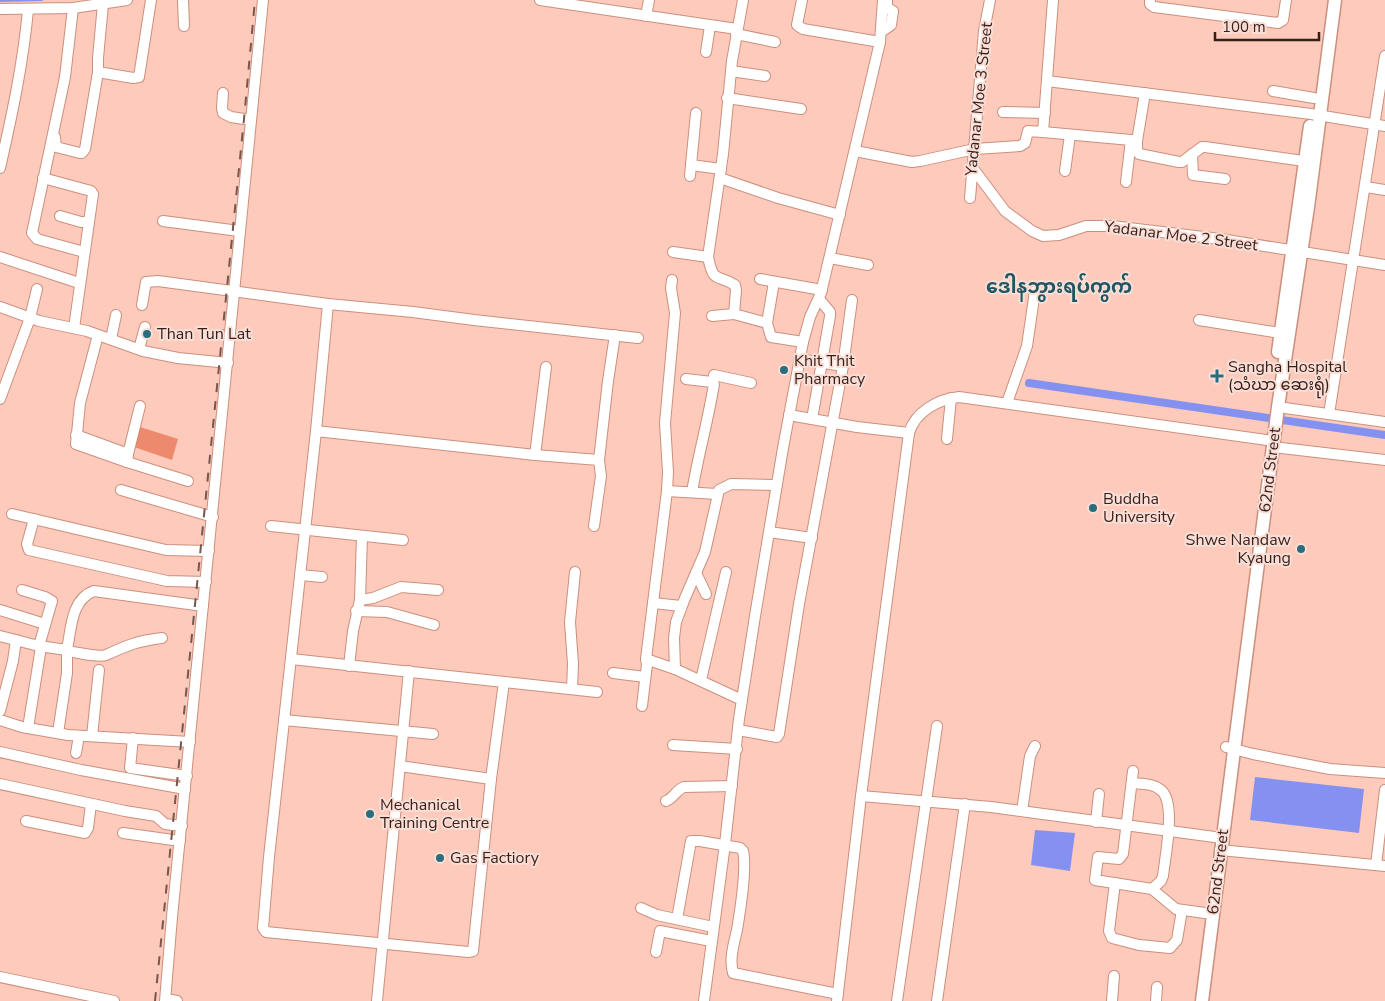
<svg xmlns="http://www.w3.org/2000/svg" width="1385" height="1001" font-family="'Nunito Sans','Noto Sans Myanmar',sans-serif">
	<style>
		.green { fill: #ed8a6d }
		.water { fill: #8591f1 }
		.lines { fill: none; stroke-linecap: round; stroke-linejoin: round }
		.stream { stroke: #8591f1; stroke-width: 2 }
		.canal { stroke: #8591f1; stroke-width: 8 }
		.minor-casing { stroke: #cc8f7d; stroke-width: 12 }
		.major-casing { stroke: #cc8f7d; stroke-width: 15 }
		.minor { stroke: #fff; stroke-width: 10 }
		.major { stroke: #fff; stroke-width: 12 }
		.rail { stroke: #77564d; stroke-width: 2; stroke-dasharray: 9 9; stroke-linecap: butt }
		.poi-dot { fill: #296d7e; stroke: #f9ded6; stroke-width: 2 }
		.labels { text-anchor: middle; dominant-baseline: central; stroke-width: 4; stroke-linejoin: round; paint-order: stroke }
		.street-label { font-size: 16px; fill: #371f19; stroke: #f9ded6 }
		.poi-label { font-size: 16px; fill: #371f19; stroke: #f9ded6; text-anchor: start }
		.quarter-label { font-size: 19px; font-weight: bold; fill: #205663; stroke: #f9ded6 }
	</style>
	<rect width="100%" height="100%" fill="#fecabb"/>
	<polygon class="green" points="140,427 178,439 172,460 134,447"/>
	<g class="water">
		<polygon points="1255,777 1364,789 1359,833 1250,820"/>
		<polygon points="1035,830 1075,833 1070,871 1031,865"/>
	</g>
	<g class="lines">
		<polyline class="stream" points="0,1 42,0"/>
		<polyline class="canal" points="1029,383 1385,435"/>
		<g class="minor-casing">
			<g id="minor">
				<polyline points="183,0 184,26"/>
				<polyline points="540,0 737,29"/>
				<path d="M743,0L732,61L723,154L708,257C714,285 716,273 735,285L736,290L734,314L767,323L771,337L803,342"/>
				<polyline points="802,0 797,25 803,29 880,42"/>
				<polyline points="1150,0 1150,4 1154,7 1278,23 1283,20 1286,0"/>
				<polyline points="73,8 65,77 32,233 37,239 84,252"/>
				<polyline points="0,9 73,8 127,0"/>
				<polyline points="646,16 649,0"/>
				<polyline points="881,30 884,30 891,25 893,11 887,8 887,0"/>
				<polyline points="736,34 775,42"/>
				<polyline points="706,52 710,26"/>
				<polyline points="731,71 765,76"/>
				<polyline points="98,72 133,78 139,77 151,0"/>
				<polyline points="1047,81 1311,114 1385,126"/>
				<polyline points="1273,91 1314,98"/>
				<polyline points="223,93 222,108 223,113 231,117 251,120"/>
				<polyline points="727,98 801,109"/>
				<polyline points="1003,112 1045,113"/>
				<polyline points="696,113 691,165 721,169"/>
				<polyline points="1043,132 1131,140 1137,141 1137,150 1139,154 1179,162 1182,162 1202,147 1205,147 1311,162"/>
				<polyline points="55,137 56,147 80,153 82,153 85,149 98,72 98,58 103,4"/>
				<polyline points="1137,141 1145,93"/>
				<polyline points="855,151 912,162 920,161 975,149 1020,146 1025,143 1028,131 1043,132 1053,0"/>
				<polyline points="1192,154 1193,175 1225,179"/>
				<polyline points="972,167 1005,211 1032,231 1043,236 1059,235 1086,226 1112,226 1220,239 1385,265"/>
				<path d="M0,168C12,115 23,64 28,10"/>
				<polyline points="1065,171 1070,135"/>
				<polyline points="690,176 691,165"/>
				<polyline points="43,178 91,191 93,194 74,328"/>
				<polyline points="720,178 778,198 840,215"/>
				<polyline points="1126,182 1131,140"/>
				<polyline points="1366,187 1385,190"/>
				<polyline points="970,198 984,31 990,0"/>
				<polyline points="60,216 81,222 89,222"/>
				<polyline points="163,221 239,231"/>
				<polyline points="673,252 708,257"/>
				<polyline points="0,257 79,283"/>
				<polyline points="830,258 868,265"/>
				<polyline points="760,279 822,290"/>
				<polyline points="142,305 146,282 158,281 328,304 413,312 474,320 638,338"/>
				<polyline points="0,307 39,321 87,331 143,351 178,358 228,363"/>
				<polyline points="712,316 734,314"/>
				<polyline points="1199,320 1280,333"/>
				<polyline points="767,323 774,282"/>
				<polyline points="98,335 80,403 76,444 127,462"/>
				<polyline points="111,339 116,315"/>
				<polyline points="139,349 145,327"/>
				<polyline points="799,359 843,366"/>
				<path d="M686,379L712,382L714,384C708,421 698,456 692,492"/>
				<polyline points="713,382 714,375 751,383"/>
				<polyline points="0,399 30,318 37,289"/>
				<polyline points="1007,403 1027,346 1035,291"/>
				<polyline points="140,406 128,454 127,462 188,481"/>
				<polyline points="1278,407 1385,422"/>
				<polyline points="1329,414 1385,56"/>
				<polyline points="789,415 857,427 909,433"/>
				<polyline points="812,419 830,316 830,312 819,299"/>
				<polyline points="316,431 328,304"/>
				<polyline points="76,435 128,454"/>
				<polyline points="947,439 951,398"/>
				<polyline points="1273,447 1385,460"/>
				<polyline points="535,455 546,367"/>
				<polyline points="121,490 213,517"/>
				<polyline points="667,491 717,494"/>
				<polyline points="12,514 166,550 209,551"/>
				<polyline points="34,519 27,544 29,550 167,581 206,582"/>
				<polyline points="271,526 403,540"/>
				<polyline points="594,526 601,476 599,460 608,381 615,335"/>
				<polyline points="769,532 812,538"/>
				<polyline points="696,573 706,594"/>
				<polyline points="300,575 322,577"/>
				<polyline points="22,590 45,597 52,601 39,646"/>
				<polyline points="360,600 373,598 401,587 438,590"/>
				<polyline points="653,603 681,606"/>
				<polyline points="0,610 45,624"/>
				<polyline points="356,611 387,612 434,625"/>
				<path d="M0,636L39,646L67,650C71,630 71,599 94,591L203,606"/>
				<path d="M67,650V651C76,652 99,658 106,655C128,645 137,641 162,638"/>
				<polyline points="291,659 597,692"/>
				<polyline points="646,659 675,669"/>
				<polyline points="349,666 353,631 360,600 362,536"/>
				<polyline points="613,673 645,677"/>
				<polyline points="701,680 726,572"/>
				<polyline points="504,682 491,779 473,951 468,952 266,932 263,928 269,857 316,431 535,455 599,460"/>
				<polyline points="572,689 573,664 570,622 575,572"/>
				<polyline points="742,700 675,669 674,638 676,622 685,598 705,552 719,490 731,484 777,485"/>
				<polyline points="642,706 647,664 646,659 667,491 668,472 665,423 675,313 671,288 672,280"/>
				<polyline points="0,711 13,661 16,640"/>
				<polyline points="0,720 22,727 68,735 190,742"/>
				<polyline points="284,720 433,734"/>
				<polyline points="28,728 41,647"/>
				<polyline points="738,730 777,737 779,734 799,604 843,366 852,300"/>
				<polyline points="58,733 67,673 67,651"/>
				<polyline points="92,736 99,670"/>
				<polyline points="133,738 130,768 187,776"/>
				<polyline points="673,745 737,749"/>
				<polyline points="1226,747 1253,754 1330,769 1385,773"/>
				<polyline points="0,752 81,770 185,789"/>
				<polyline points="76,753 79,736"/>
				<polyline points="400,766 491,779"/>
				<polyline points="1133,771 1123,854 1119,859 1098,857 1095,880 1152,889 1176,909 1212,914"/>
				<path d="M1132,783C1141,784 1154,783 1162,791C1176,805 1165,857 1163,876L1161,881L1152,889"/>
				<polyline points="0,784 125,811 156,816 165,824 182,826"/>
				<polyline points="861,796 991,807 1222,838"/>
				<path d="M666,801C674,798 676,790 684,787L732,786"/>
				<polyline points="1022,811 1030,756 1035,746"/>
				<polyline points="26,821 85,833 88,828 91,804"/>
				<polyline points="1096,822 1099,794"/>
				<polyline points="123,833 180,841"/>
				<polyline points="1220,850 1385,866"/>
				<polyline points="1376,865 1385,790"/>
				<polyline points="1115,883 1109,931 1112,938 1139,945 1170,948 1177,940 1182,910"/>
				<polyline points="641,908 657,915 713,927"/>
				<path d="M677,919L691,841H700L740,848L743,851C747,868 740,912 737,930C734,943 729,959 733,973L838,994"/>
				<polyline points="656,952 660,931 711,941"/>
				<polyline points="0,977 114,1001"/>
				<polyline points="166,999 177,1001"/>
				<polyline points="165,1001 172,917 263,0"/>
				<polyline points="377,1001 409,671"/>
				<polyline points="704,1001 725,844 739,719 755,616 783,448 803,342 810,317 821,293 880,42 883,0"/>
				<path d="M837,1001L861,796L909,433C915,412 938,399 959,397L1274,441"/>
				<polyline points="897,1001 937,726"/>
				<polyline points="937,1001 965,804"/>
				<polyline points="1112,1001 1114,976"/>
				<polyline points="1156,1001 1157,987"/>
			</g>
		</g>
		<g class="major-casing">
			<g id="major">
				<polyline points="1278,352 1310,126"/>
				<polyline points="1202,1001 1278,407 1308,207 1335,0"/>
			</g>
		</g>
		<use href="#minor" class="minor"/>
		<use href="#major" class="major"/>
		<polyline class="rail" points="155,1001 244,119 255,0"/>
	</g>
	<g class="poi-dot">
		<circle cx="147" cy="334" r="5"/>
		<circle cx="784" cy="370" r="5"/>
		<path d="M1214.5 368.5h5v5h5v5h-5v5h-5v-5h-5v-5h5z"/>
		<circle cx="1093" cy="508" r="5"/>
		<circle cx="1301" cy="549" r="5"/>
		<circle cx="370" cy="814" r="5"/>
		<circle cx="440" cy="858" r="5"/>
	</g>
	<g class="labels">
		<g class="street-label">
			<text transform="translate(979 99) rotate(-84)">Yadanar Moe 3 Street</text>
			<text transform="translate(1181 236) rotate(7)">Yadanar Moe 2 Street</text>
			<text transform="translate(1270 470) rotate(-83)">62nd Street</text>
			<text transform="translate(1218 872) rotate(-83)">62nd Street</text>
		</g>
		<g class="poi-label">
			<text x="157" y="334">Than Tun Lat</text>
			<text x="794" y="361">Khit Thit<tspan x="794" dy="18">Pharmacy</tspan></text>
			<text x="1228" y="367">Sangha Hospital<tspan x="1228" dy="18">(သံဃာ ဆေးရုံ)</tspan></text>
			<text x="1103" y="499">Buddha<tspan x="1103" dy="18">University</tspan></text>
			<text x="1291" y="540" text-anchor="end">Shwe Nandaw<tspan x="1291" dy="18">Kyaung</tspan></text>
			<text x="380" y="805">Mechanical<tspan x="380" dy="18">Training Centre</tspan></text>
			<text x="450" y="858">Gas Factiory</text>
		</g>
		<g class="quarter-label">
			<text x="1059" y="287">ဒေါနဘွားရပ်ကွက်</text>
		</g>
	</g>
	<path d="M1215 32v8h104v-8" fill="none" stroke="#371f19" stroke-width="2.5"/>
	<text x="1222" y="32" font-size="15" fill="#371f19" stroke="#f9ded6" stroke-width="4" paint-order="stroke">100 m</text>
</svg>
